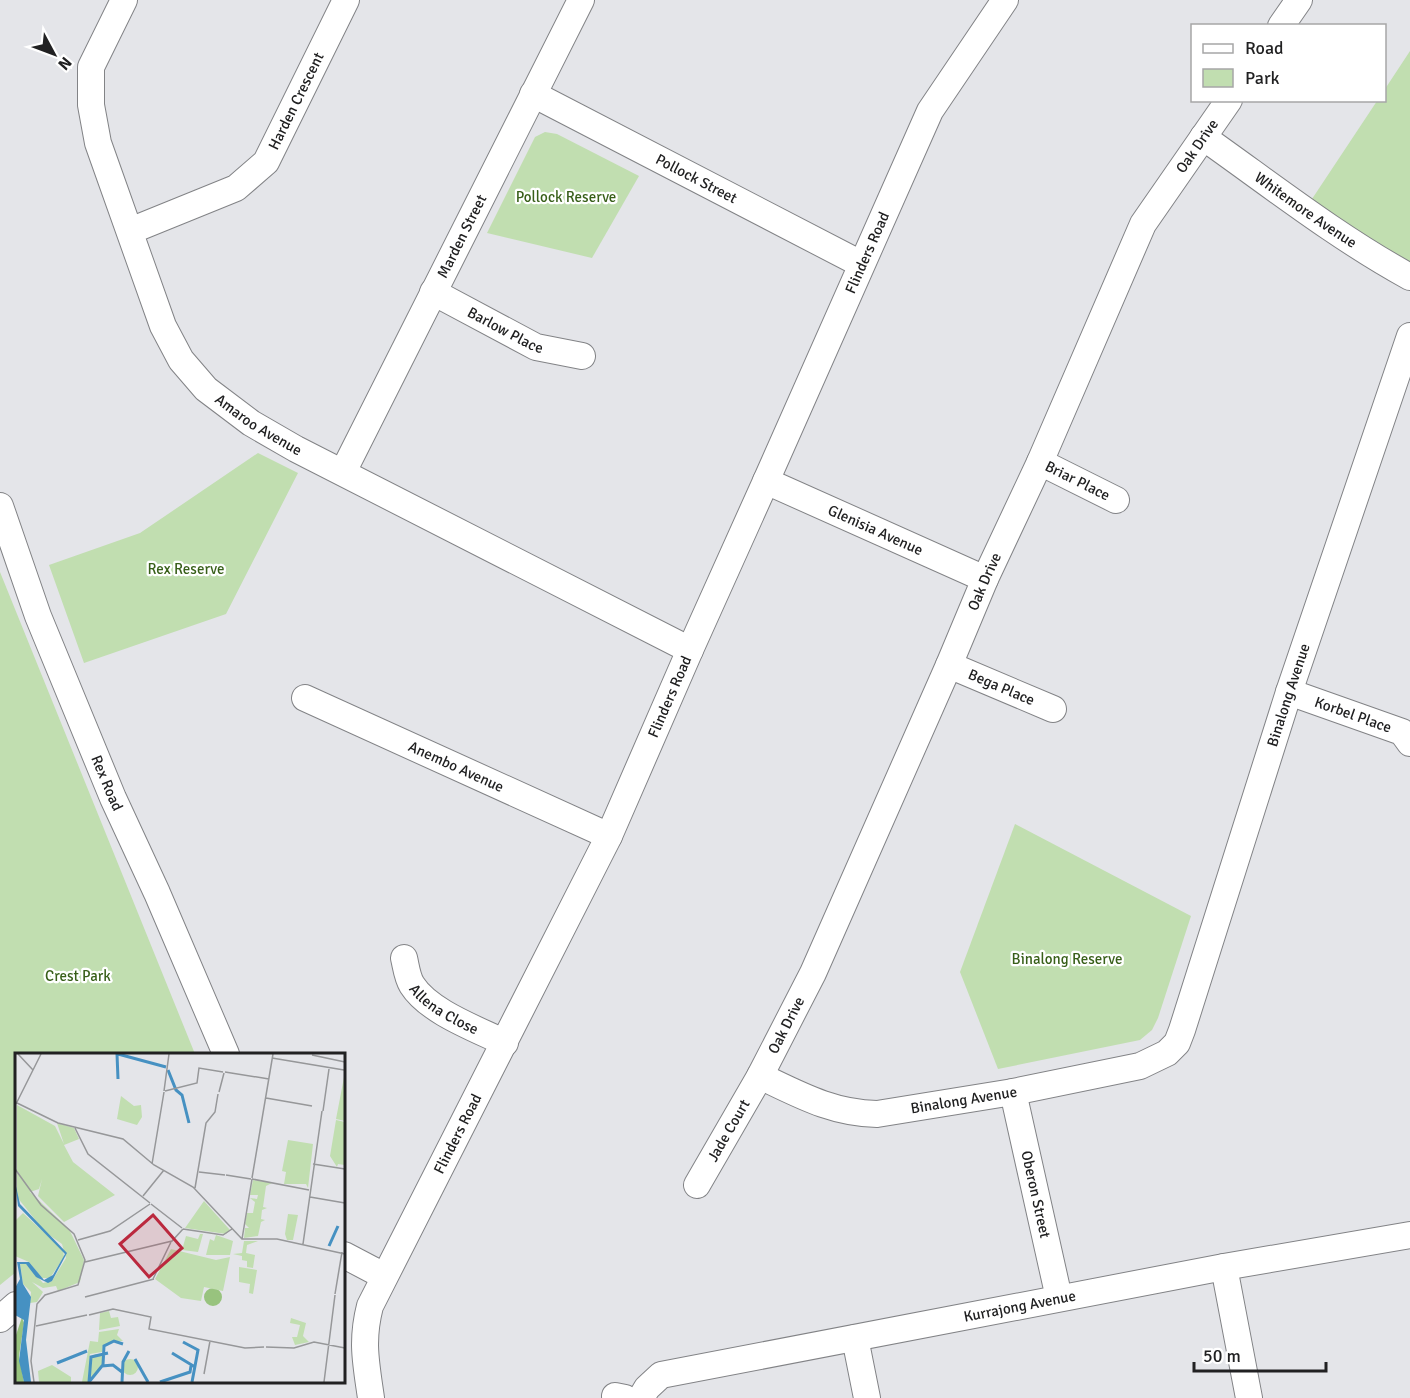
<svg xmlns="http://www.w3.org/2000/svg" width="1410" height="1398" font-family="Signika,sans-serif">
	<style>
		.green { fill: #c1deb0 }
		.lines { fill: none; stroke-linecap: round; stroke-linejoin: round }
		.minor-casing { stroke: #828386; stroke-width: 28 }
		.minor { stroke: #fff; stroke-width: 26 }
		.labels { text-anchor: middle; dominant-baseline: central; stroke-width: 4.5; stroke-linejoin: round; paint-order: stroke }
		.street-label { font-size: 15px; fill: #212122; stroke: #fff }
		.park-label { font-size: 15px; fill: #385f19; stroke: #fff }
		.inset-river { fill: none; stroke: #4691c2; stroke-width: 3 }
		.inset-road { fill: none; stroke: #969799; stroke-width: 1.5 }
		.view { fill: #bb293e; fill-opacity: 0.15; stroke: #bb293e; stroke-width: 3 }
		.inset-edge { fill: none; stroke: #212122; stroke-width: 3 }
	</style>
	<rect width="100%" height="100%" fill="#e4e5e9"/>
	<g class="green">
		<polygon points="1410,51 1410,264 1310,202 1377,101 1384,100 1385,89"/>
		<polygon points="545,132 557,134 639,176 592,258 487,233 535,137"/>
		<polygon points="258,453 298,473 226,614 84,663 49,565 140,533"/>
		<polygon points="0,572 195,1054 16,1054 16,1272 0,1285"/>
		<polygon points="1015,824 1191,916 1158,1018 1152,1030 1140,1040 998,1069 960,972"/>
	</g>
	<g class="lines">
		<g class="minor-casing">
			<g id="minor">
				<path id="s1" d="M124,0L91,67V105L98,143L163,326L181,360L206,389L251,423L296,449L690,650"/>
				<polyline points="1281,26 1299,0"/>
				<path id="s2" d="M533,94L861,264"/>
				<path id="s3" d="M1203,137C1271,185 1337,237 1410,277"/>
				<path id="s4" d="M130,231L236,188L266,162L346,0"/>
				<path id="s5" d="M433,292L536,347L582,356"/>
				<path id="s6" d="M1040,462L1116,500"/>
				<path id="s7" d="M343,472L581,0"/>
				<path id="s8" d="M766,481L985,579"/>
				<path id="s9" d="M0,506L38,616L113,798L157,893L226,1054"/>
				<path id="s10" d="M949,665L1053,709"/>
				<path id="s11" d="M1289,692L1402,732L1410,743"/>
				<path id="s12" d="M305,698L609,836"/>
				<path id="s13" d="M404,958C406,966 407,977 412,985C429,1012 477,1029 505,1043"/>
				<path id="s14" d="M760,1076C800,1095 832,1113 877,1114L1013,1092L1140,1066L1167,1053L1177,1043L1182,1030L1289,692L1410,336"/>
				<path id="s15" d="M1013,1092L1059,1298"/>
				<path id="s16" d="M697,1185L760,1076L813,973L949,665L985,579L1040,462L1143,224L1229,100"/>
				<polyline points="344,1255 384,1276"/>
				<polyline points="1224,1267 1249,1398"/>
				<polyline points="0,1319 16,1305"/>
				<polyline points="855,1338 867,1398"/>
				<polyline points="615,1396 625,1398"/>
				<path id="s17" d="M371,1398C366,1363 361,1341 370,1306L609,836L690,650L766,481L930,111L1005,0"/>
				<path id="s18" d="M641,1398L647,1388L661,1375L1224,1267L1410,1235"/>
			</g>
		</g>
		<use href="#minor" class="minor"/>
	</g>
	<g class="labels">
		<g class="street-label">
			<text stroke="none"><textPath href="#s4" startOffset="222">Harden Crescent</textPath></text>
			<text stroke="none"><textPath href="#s16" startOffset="1155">Oak Drive</textPath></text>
			<text stroke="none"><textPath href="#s2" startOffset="184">Pollock Street</textPath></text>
			<text stroke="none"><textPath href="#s3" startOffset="126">Whitemore Avenue</textPath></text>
			<text stroke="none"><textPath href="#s7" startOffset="264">Marden Street</textPath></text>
			<text stroke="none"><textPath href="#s17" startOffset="1258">Flinders Road</textPath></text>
			<text stroke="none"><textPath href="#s5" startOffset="82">Barlow Place</textPath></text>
			<text stroke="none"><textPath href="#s1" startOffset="486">Amaroo Avenue</textPath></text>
			<text stroke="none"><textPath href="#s6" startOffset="42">Briar Place</textPath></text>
			<text stroke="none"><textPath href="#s8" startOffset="120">Glenisia Avenue</textPath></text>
			<text stroke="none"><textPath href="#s16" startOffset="669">Oak Drive</textPath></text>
			<text stroke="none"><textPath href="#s10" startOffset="57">Bega Place</textPath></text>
			<text stroke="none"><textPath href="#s14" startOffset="801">Binalong Avenue</textPath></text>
			<text stroke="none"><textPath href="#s17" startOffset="772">Flinders Road</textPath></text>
			<text stroke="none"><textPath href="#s11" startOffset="68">Korbel Place</textPath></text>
			<text stroke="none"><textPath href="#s12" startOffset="166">Anembo Avenue</textPath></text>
			<text stroke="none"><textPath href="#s9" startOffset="297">Rex Road</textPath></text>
			<text stroke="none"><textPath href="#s13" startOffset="69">Allena Close</textPath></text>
			<text stroke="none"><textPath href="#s16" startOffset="183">Oak Drive</textPath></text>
			<text stroke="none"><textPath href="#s14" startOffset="212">Binalong Avenue</textPath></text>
			<text stroke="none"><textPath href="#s16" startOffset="63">Jade Court</textPath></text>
			<text stroke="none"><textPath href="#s17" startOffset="286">Flinders Road</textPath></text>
			<text stroke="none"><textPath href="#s15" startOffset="105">Oberon Street</textPath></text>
			<text stroke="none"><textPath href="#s18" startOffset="396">Kurrajong Avenue</textPath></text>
		</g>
		<g class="park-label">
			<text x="566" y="197">Pollock Reserve</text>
			<text x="186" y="569">Rex Reserve</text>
			<text x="1067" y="959">Binalong Reserve</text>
			<text x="78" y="976">Crest Park</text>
		</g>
	</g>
	<g transform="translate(15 1053)">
		<rect width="330" height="330" fill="#e4e5e9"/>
		<path d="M273,87L298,91L293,135L291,131H269L271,119L267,118ZM8,160L48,197L49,204L35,225H27L14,209L0,203V168ZM104,276L102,282L108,288H98L88,293L87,299L75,301L73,329H67L75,288L83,289L84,279ZM80,301H88V311L75,326V308ZM107 314a8 8 0 1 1 16 0a8 8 0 1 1-16 0ZM37,312L56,324V329H24L23,318Z" fill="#c1deb0"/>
		<path d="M189 244a9 9 0 1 1 18 0a9 9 0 1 1-18 0ZM7,264L9,270L4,303L9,329H0L1,282Z" fill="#98c37e"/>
		<path d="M330,19V68L321,66ZM106,43L119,53L126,52L127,64L122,72L102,66ZM2,52L40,73L49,91L42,70L59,75L64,86L49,92L58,109L100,142L49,169L23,143L27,126L24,136L15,139L54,176L69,207L65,229L43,238L41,233L28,235L17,229L28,239L22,249L15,250L16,239L8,231L5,210L11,211L28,230L37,228L51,205L47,191L30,179L2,144ZM321,67L330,69V112L323,111L322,114L315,103ZM238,127L257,130L251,133L248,154L252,155L247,157L246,166L250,167L246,169L243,183L229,185L230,175H234L230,171L232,160H238L240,149L235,145L242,146L243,142H235ZM189,148L215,177L211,181L170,175ZM273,161L283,162L278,187H272L270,181ZM185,181H188L183,199L167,197L171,183L183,186ZM201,182L218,188L215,202H191L195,186L199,188ZM229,188H243L232,192L231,200L240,202L238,215L232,214V208L221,206L227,207V203L218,201L227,200ZM156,196L201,207L215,204L208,238L189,234L186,248L166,245L140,226ZM224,214L242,217L238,241L234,240L235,231L224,229ZM94,258L96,265L103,264L105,273L84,277L85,260ZM276,265L291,270L288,283L294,289L280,292L277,284H282L285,272L275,270Z" fill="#c1deb0"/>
		<path d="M0,129L5,151L52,200L37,228L33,230L21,224L11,211H5L8,231L16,244L11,287L16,329H9L4,308L9,267L0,262V235L5,226L2,209H14L29,227L38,222L50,201L3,153Z" fill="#4691c2"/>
		<path class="inset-river" d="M102,1L103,26M103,1L151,14M153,17L161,37L167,42L174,70M314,193L323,173M168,289L183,297L177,329M157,300L180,314M120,306L133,329M42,310L72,298M88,312L89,293L99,288L108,291M74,329L76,304L93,300M74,329L87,313L98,312L107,319M107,329L108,309L114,298M145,329L175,319L176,313"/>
		<path class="inset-road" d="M3,1L18,17M297,2L330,9M257,5L329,17M210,19L254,26M149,38L154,1M150,38L182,30L184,15L208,19M204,39L209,20M251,45L297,53M0,49L43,70L108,86L139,112L178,134L227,186H262L330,201M1,51L26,1M308,58L314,16M60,75L73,101L135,150M137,111L149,39M298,111L330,116M0,116L26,152L59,181L70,207L63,232L30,242L22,251L16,308L19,329M184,119L210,122M211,122L236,126M237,125L258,1M237,126L294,137M180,135L191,70L200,59L203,41M128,143L149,117M295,144L330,150M136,151L167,175M168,176L208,182L217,176M227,186L237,126M63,187L95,178L135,151M288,191L307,58M70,209L157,188L168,176M138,226L156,189M320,241L327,199M70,244L139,226M74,262L98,256L136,264L134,276L230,295L249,294M21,273L72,262M251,294L279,295L299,289L330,295M189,321L195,288M309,329L320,242"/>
		<path class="view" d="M138,162L167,195L134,224L105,191Z"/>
		<rect width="330" height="330" class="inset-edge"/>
	</g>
	<rect x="1191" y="24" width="195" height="78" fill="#ffffff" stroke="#a6a6a7" stroke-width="1.5"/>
	<rect x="1203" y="44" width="30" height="9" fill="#ffffff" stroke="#a6a6a7" stroke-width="1.5"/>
	<text x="1245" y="54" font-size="18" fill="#212122">Road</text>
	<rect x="1203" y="69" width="30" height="18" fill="#c1deb0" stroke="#a6a6a7" stroke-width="1.5"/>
	<text x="1245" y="84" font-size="18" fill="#212122">Park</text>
	<g transform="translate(54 54) rotate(131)" stroke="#ffffff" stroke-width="4.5" paint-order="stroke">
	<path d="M0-4.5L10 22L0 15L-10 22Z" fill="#212122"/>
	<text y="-9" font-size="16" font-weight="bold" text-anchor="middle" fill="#212122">N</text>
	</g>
	<path d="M1194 1362v9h132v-9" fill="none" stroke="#212122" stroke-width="3"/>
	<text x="1203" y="1362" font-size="18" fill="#212122" stroke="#ffffff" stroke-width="4.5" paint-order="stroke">50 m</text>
</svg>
